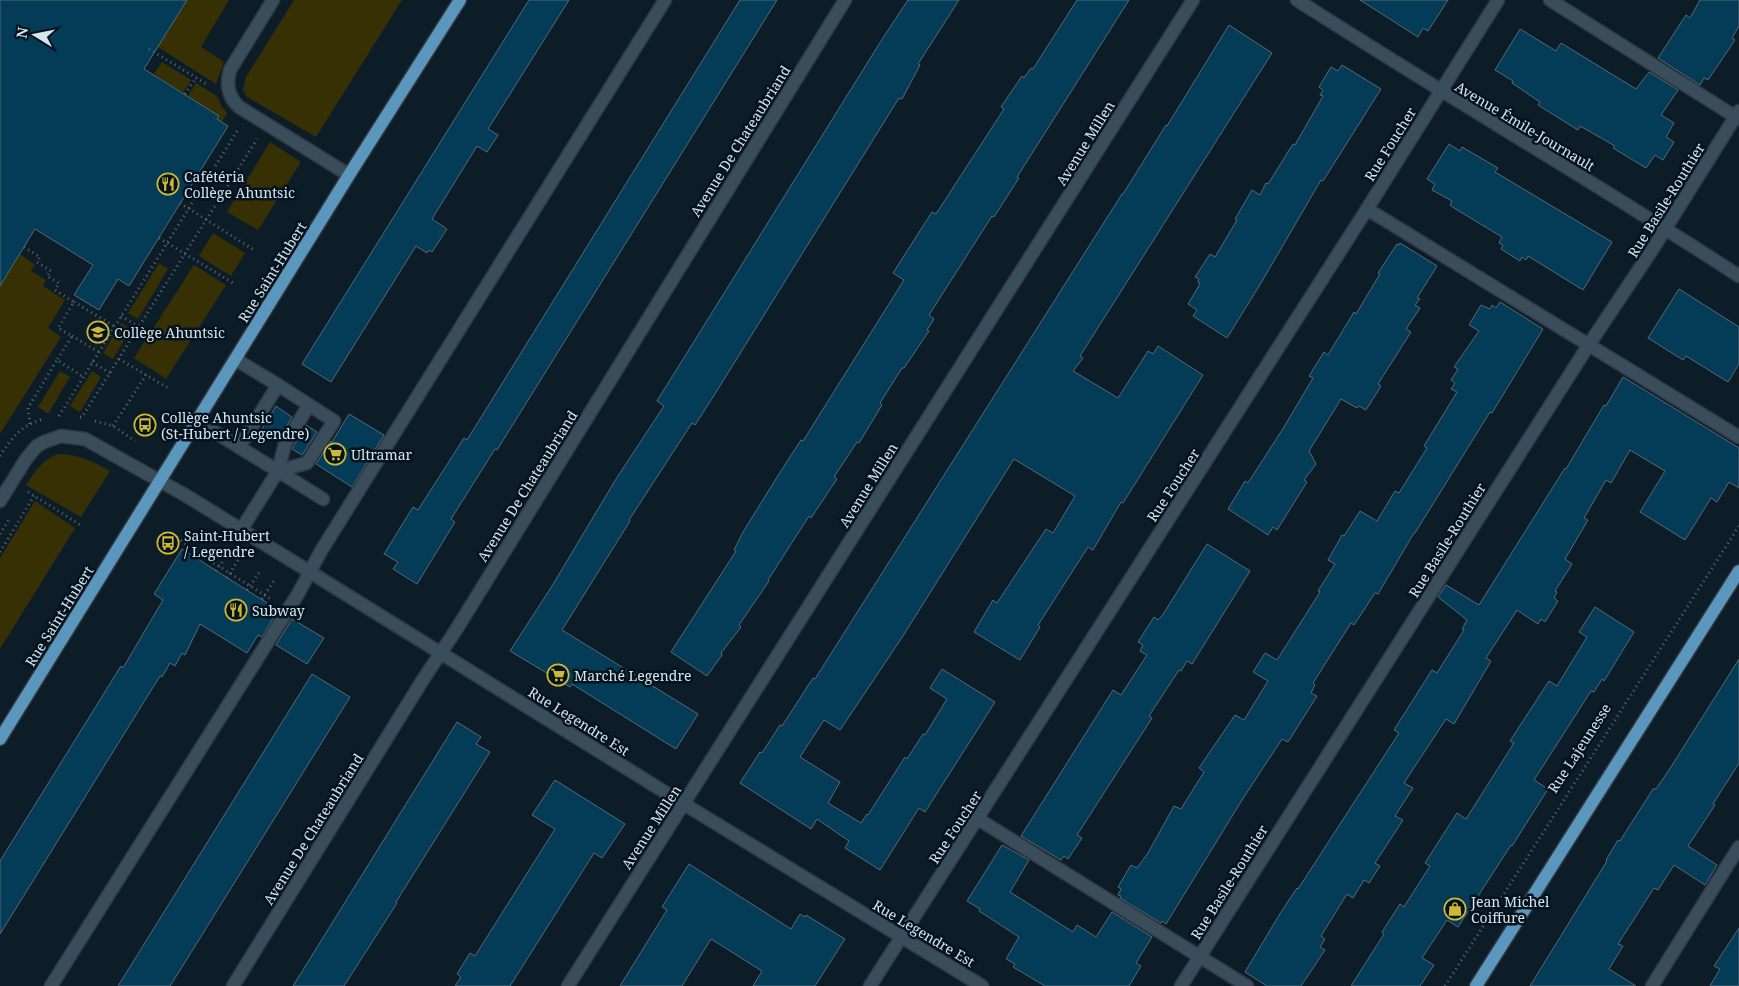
<svg xmlns="http://www.w3.org/2000/svg" width="1739" height="986" font-family="'Noto Serif',serif">
	<style>
		.green { fill: #373005 }
		.building { fill: #043b57; stroke: #566977 }
		.lines { fill: none; stroke-linecap: round; stroke-linejoin: round }
		.minor-casing { stroke: #303841; stroke-width: 15 }
		.major-casing { stroke: #303841; stroke-width: 15 }
		.path { stroke: #5a6972; stroke-width: 3; stroke-dasharray: 1 4; stroke-linecap: butt }
		.minor { stroke: #3a4d5a; stroke-width: 12 }
		.major { stroke: #5b96bc; stroke-width: 12 }
		.labels { text-anchor: middle; dominant-baseline: central; stroke-width: 5; stroke-linejoin: round; paint-order: stroke }
		.street-label { font-size: 14px; fill: #d9e4ec; stroke: #04141f }
		.poi-label { font-size: 14px; fill: #d9e4ec; stroke: #04141f; text-anchor: start }
	</style>
	<rect width="100%" height="100%" fill="#0c1d28"/>
	<g class="green">
		<polygon points="187,0 229,0 201,47 224,62 216,84 158,47"/>
		<polygon points="294,0 402,0 316,137 247,97 243,90 246,77"/>
		<polygon points="162,62 191,80 183,93 154,74"/>
		<polygon points="196,83 217,96 222,107 227,113 222,122 217,119 219,116 188,96"/>
		<polygon points="270,142 301,162 258,230 227,212"/>
		<polygon points="213,233 245,253 231,276 199,256"/>
		<polygon points="20,254 35,265 31,271 46,280 43,286 65,300 48,328 61,337 0,434 0,286"/>
		<polygon points="159,263 168,269 138,319 128,313"/>
		<polygon points="194,265 226,285 166,379 134,358"/>
		<polygon points="121,323 131,329 113,359 103,353"/>
		<polygon points="60,371 70,377 48,414 38,407"/>
		<polygon points="92,371 101,377 80,412 70,406"/>
		<path d="M57,454C77,454 93,461 110,471L81,517L26,485C35,472 41,461 57,454Z"/>
		<polygon points="35,501 75,528 0,649 0,558"/>
	</g>
	<g class="building">
		<polygon points="0,0 187,0 144,69 219,116 217,119 228,126 129,286 118,279 99,310 74,295 93,265 35,229 0,286"/>
		<polygon points="529,0 569,0 488,129 498,135 487,152 477,146 432,219 447,229 432,252 429,250 427,253 416,246 331,382 302,364"/>
		<polygon points="740,0 777,0 497,450 495,449 451,519 455,522 417,584 393,569 398,562 384,554 413,507 418,510 464,438 467,440"/>
		<polygon points="908,0 959,0 918,64 920,65 902,99 899,98 713,397 695,425 692,423 629,520 630,521 562,630 698,714 676,749 572,684 570,687 510,651 552,586 616,479 664,406 657,401 881,41"/>
		<polygon points="1077,0 1129,0 1017,177 1019,178 994,217 992,216 929,315 934,319 927,330 929,331 904,368 902,368 880,403 882,405 859,443 857,442 834,477 837,479 811,518 809,516 768,580 769,581 739,625 741,627 721,653 722,655 707,676 671,652 736,551 734,550 743,532 779,474 801,440 803,441 904,280 893,273 932,212 936,214 1004,109 1001,107 1022,76 1024,78 1031,68 1033,69"/>
		<polygon points="1360,0 1448,0 1428,31 1423,28 1418,37"/>
		<polygon points="1700,0 1739,0 1739,26 1732,38 1735,40 1708,80 1704,78 1700,85 1658,58 1686,15 1690,18"/>
		<polygon points="1229,25 1272,53 1080,356 1083,358 1073,371 1118,398 1148,351 1153,354 1158,346 1203,375 1123,503 1121,502 1093,550 1088,547 1038,625 1040,627 1020,660 974,632 993,600 997,603 1046,529 1053,533 1075,496 1014,459 901,639 840,730 824,720 800,757 840,782 828,803 861,823 867,814 868,815 905,757 907,759 923,734 925,735 947,699 930,688 942,669 995,702 925,812 919,808 880,870 845,848 849,841 817,819 811,829 740,783 760,752 762,753 780,725 782,726 813,678 815,679 1122,194 1123,194 1166,125 1167,126"/>
		<polygon points="1520,29 1556,51 1561,43 1636,89 1649,72 1678,90 1661,115 1674,123 1666,137 1674,142 1663,160 1655,155 1646,168 1613,148 1615,146 1580,126 1578,130 1538,105 1540,102 1512,83 1513,81 1495,70"/>
		<polygon points="1342,65 1381,89 1323,181 1321,180 1261,283 1227,338 1193,316 1197,310 1188,304 1200,284 1198,282 1199,279 1195,277 1210,254 1215,257 1237,220 1235,219 1252,190 1260,195 1266,183 1268,184 1293,144 1295,145 1323,96 1320,95 1323,90 1319,87 1331,67 1338,71"/>
		<polygon points="1449,144 1460,151 1462,147 1498,168 1495,172 1612,242 1583,290 1528,256 1526,260 1522,257 1520,261 1501,249 1503,245 1499,243 1502,237 1454,208 1450,205 1452,201 1432,190 1435,184 1427,179"/>
		<polygon points="1400,243 1437,266 1417,298 1420,299 1415,305 1420,308 1406,329 1411,332 1378,384 1381,386 1366,410 1359,406 1357,408 1341,399 1309,451 1316,464 1304,480 1307,482 1277,530 1273,527 1268,535 1228,509 1245,481 1248,483 1284,427 1313,378 1309,376 1324,352 1328,355 1354,312 1356,314 1380,274 1378,273 1397,244 1399,245"/>
		<polygon points="1679,289 1739,327 1739,364 1728,382 1686,356 1683,360 1648,338"/>
		<polygon points="1500,302 1543,329 1492,413 1490,412 1415,533 1414,533 1378,594 1375,593 1354,625 1351,623 1313,683 1315,685 1311,693 1317,696 1288,742 1282,739 1242,800 1166,924 1162,921 1161,923 1120,898 1121,896 1118,895 1121,889 1118,887 1131,865 1137,868 1148,853 1174,806 1181,809 1204,772 1199,768 1235,715 1244,720 1268,681 1253,672 1265,653 1277,660 1320,592 1318,591 1335,564 1328,560 1342,535 1344,536 1360,511 1377,521 1395,491 1399,493 1427,448 1424,446 1457,392 1451,389 1455,383 1451,380 1458,369 1454,367 1479,331 1469,325 1481,305 1490,309 1492,305 1496,308"/>
		<polygon points="1623,377 1739,448 1739,488 1729,482 1717,502 1711,498 1685,540 1640,512 1665,471 1630,450 1611,483 1606,480 1584,518 1588,520 1565,559 1572,564 1555,591 1557,592 1554,598 1558,601 1545,622 1541,619 1538,624 1517,610 1486,658 1491,661 1454,724 1446,719 1404,783 1413,788 1395,816 1403,820 1375,863 1380,866 1369,883 1364,880 1353,898 1347,894 1321,936 1325,939 1320,947 1325,950 1301,986 1267,986 1245,972 1281,912 1297,888 1298,889 1399,733 1394,730 1432,670 1437,673 1464,630 1462,629 1467,620 1438,597 1446,585 1479,605 1565,468 1566,469 1604,405 1606,406"/>
		<polygon points="276,406 292,417 278,440 262,429"/>
		<polygon points="349,414 384,435 352,487 316,464 331,441 332,442"/>
		<polygon points="306,425 317,432 302,455 292,449"/>
		<polygon points="1207,544 1250,571 1192,664 1187,661 1181,671 1179,670 1149,716 1152,718 1077,835 1082,838 1068,859 1064,856 1061,860 1021,836 1113,690 1121,695 1147,655 1140,651 1143,645 1138,642 1154,617 1158,620 1162,616"/>
		<polygon points="182,549 278,610 262,637 258,635 247,653 200,624 185,655 182,653 175,666 170,663 162,677 160,676 0,934 0,861 121,666 123,668 163,600 154,594"/>
		<polygon points="1595,607 1634,632 1604,681 1602,679 1594,692 1591,691 1534,780 1548,789 1512,846 1511,845 1458,927 1447,920 1422,958 1434,965 1420,986 1351,986 1384,934 1382,932 1400,904 1404,907 1430,866 1425,863 1457,813 1466,819 1514,743 1510,741 1549,681 1557,686 1587,637 1579,632"/>
		<polygon points="292,619 324,638 307,664 276,645"/>
		<polygon points="1739,659 1739,763 1713,804 1715,805 1688,846 1717,865 1705,885 1674,865 1658,890 1654,888 1618,944 1623,946 1609,969 1636,986 1530,986 1607,861 1606,860 1618,840 1620,841 1653,789 1656,789 1671,767"/>
		<polygon points="312,674 350,697 182,967 170,986 118,986"/>
		<polygon points="457,722 481,737 476,744 490,752 396,902 397,903 344,986 293,986"/>
		<polygon points="555,780 625,824 602,858 594,853 510,986 455,986 461,977 457,974 470,953 475,956 555,829 532,815"/>
		<polygon points="1002,845 1029,860 1010,892 1073,932 1077,925 1096,937 1112,912 1152,937 1136,963 1141,966 1129,986 1045,986 1013,967 1015,964 1006,959 1019,937 979,911 980,909 967,901"/>
		<polygon points="689,864 791,929 800,914 805,917 806,915 845,939 815,986 753,986 762,971 711,939 682,986 620,986 667,910 662,907"/>
		<polygon points="1739,928 1739,986 1710,986 1720,969 1714,966"/>
	</g>
	<g class="lines">
		<g class="minor-casing">
			<g id="minor">
				<path d="M273,0L230,70C226,84 228,97 239,107L349,175"/>
				<path d="M1297,0C1443,94 1593,181 1739,276"/>
				<polyline points="1550,0 1739,119"/>
				<polyline points="1367,209 1739,437"/>
				<polyline points="278,385 334,421 307,463 278,471"/>
				<polyline points="197,421 239,447 278,385 235,359"/>
				<polyline points="239,447 278,471 241,530"/>
				<polyline points="278,471 285,444 309,405"/>
				<polyline points="278,471 323,499"/>
				<polyline points="0,501 26,459 37,446 44,442 61,436 85,439 185,495 310,572 684,804 982,986"/>
				<polyline points="978,819 1247,986"/>
				<polyline points="51,986 298,594 321,551 665,0"/>
				<polyline points="233,986 424,678 456,630 845,0"/>
				<polyline points="568,986 1193,0"/>
				<polyline points="870,986 1367,209 1498,0"/>
				<polyline points="1181,986 1588,346 1652,250 1739,111"/>
				<polyline points="1652,986 1739,847"/>
			</g>
		</g>
		<g class="major-casing">
			<g id="major">
				<polyline points="0,739 349,175 460,0"/>
				<polyline points="1476,986 1739,571"/>
			</g>
		</g>
		<g class="path">
			<polyline points="149,49 208,85"/>
			<polyline points="185,94 196,78"/>
			<polyline points="180,203 254,250"/>
			<polyline points="159,238 233,283"/>
			<polyline points="24,247 40,257 37,262 51,271 47,276 59,283 55,290 74,302 58,328 72,336 57,360"/>
			<polyline points="74,302 114,326"/>
			<polyline points="121,316 139,327"/>
			<polyline points="72,336 99,352"/>
			<polyline points="119,359 168,388"/>
			<polyline points="92,362 110,373"/>
			<polyline points="59,416 239,128"/>
			<polyline points="80,417 82,417 257,139"/>
			<polyline points="95,421 113,426 135,441"/>
			<polyline points="30,424 28,408 57,360 82,376"/>
			<polyline points="113,426 146,375"/>
			<path d="M0,456C11,439 21,425 41,420"/>
			<polyline points="28,492 82,526"/>
			<polyline points="0,534 10,518"/>
			<polyline points="173,534 192,549 272,600"/>
			<polyline points="0,552 34,496"/>
			<polyline points="216,571 230,551"/>
			<polyline points="227,578 240,557"/>
			<polyline points="247,590 261,570"/>
			<polyline points="262,599 275,579"/>
			<polyline points="1445,986 1739,526"/>
		</g>
		<use href="#minor" class="minor"/>
		<use href="#major" class="major"/>
	</g>
	<defs>
		<g id="restaurant-ring" transform="scale(1.125)"><circle r="9.5" fill="#04141f" stroke="#d0b837" stroke-width="1.5"/><path d="M-5-6h1v4h1v-4h1v4h1v-4h1v5L-1.5 .5V6h-2V.5L-5-1ZM5-6V6H3V1.5H1.5Q1.5-4 5-6Z" fill="#d0b837"/></g>
		<g id="university-ring" transform="scale(1.125)"><circle r="9.5" fill="#04141f" stroke="#d0b837" stroke-width="1.5"/><path d="M0-5L7-2L0 1L-7-2ZM-4 1L0 2.5L4 1V4Q0 6-4 4Z" fill="#d0b837"/></g>
		<g id="bus-ring" transform="scale(1.125)"><circle r="9.5" fill="#04141f" stroke="#d0b837" stroke-width="1.5"/><path d="M-5-6H5V4H4V6H2V4H-2V6H-4V4H-5ZM-3.5-4V0h7V-4ZM-3.5 1.2v1.5H-2V1.2ZM2 1.2v1.5H3.5V1.2Z" fill="#d0b837"/></g>
		<g id="supermarket-ring" transform="scale(1.125)"><circle r="9.5" fill="#04141f" stroke="#d0b837" stroke-width="1.5"/><path d="M-6-5.5h2.5l.6 2H6L4.5 2H-2.5L-4.4-4H-6ZM-1.5 3.2a1.3 1.3 0 1 0 .1 0ZM3 3.2a1.3 1.3 0 1 0 .1 0Z" fill="#d0b837"/></g>
		<g id="shop-ring" transform="scale(1.125)"><circle r="9.5" fill="#04141f" stroke="#d0b837" stroke-width="1.5"/><path d="M-5-2.5h2.3a2.7 3.5 0 0 1 5.4 0H5L5.5 6h-11ZM-1.5-2.5h3a1.5 2.3 0 0 0-3 0Z" fill="#d0b837"/></g>
	</defs>
	<g fill-rule="evenodd">
		<use href="#restaurant-ring" x="168" y="184"/>
		<use href="#university-ring" x="98" y="332"/>
		<use href="#bus-ring" x="145" y="425"/>
		<use href="#supermarket-ring" x="335" y="454"/>
		<use href="#bus-ring" x="168" y="543"/>
		<use href="#restaurant-ring" x="236" y="610"/>
		<use href="#supermarket-ring" x="558" y="675"/>
		<use href="#shop-ring" x="1455" y="909"/>
	</g>
	<g class="labels">
		<g class="street-label">
			<text transform="translate(1525 126) rotate(31)">Avenue Émile-Journault</text>
			<text transform="translate(740 141) rotate(-58)">Avenue De Chateaubriand</text>
			<text transform="translate(1085 143) rotate(-58)">Avenue Millen</text>
			<text transform="translate(1390 144) rotate(-58)">Rue Foucher</text>
			<text transform="translate(1666 200) rotate(-58)">Rue Basile-Routhier</text>
			<text transform="translate(272 272) rotate(-58)">Rue Saint-Hubert</text>
			<text transform="translate(868 485) rotate(-58)">Avenue Millen</text>
			<text transform="translate(1173 485) rotate(-57)">Rue Foucher</text>
			<text transform="translate(527 486) rotate(-58)">Avenue De Chateaubriand</text>
			<text transform="translate(1447 540) rotate(-58)">Rue Basile-Routhier</text>
			<text transform="translate(59 616) rotate(-58)">Rue Saint-Hubert</text>
			<text transform="translate(579 721) rotate(32)">Rue Legendre Est</text>
			<text transform="translate(1579 748) rotate(-57)">Rue Lajeunesse</text>
			<text transform="translate(651 827) rotate(-57)">Avenue Millen</text>
			<text transform="translate(955 827) rotate(-57)">Rue Foucher</text>
			<text transform="translate(313 829) rotate(-58)">Avenue De Chateaubriand</text>
			<text transform="translate(1229 882) rotate(-58)">Rue Basile-Routhier</text>
			<text transform="translate(924 933) rotate(31)">Rue Legendre Est</text>
		</g>
		<g class="poi-label">
			<text x="184" y="176">Cafétéria<tspan x="184" dy="16">Collège Ahuntsic</tspan></text>
			<text x="114" y="332">Collège Ahuntsic</text>
			<text x="161" y="417">Collège Ahuntsic<tspan x="161" dy="16">(St-Hubert / Legendre)</tspan></text>
			<text x="351" y="454">Ultramar</text>
			<text x="184" y="535">Saint-Hubert<tspan x="184" dy="16">/ Legendre</tspan></text>
			<text x="252" y="610">Subway</text>
			<text x="574" y="675">Marché Legendre</text>
			<text x="1471" y="901">Jean Michel<tspan x="1471" dy="16">Coiffure</tspan></text>
		</g>
	</g>
	<g transform="translate(35 35) rotate(280)" stroke="#04141f" stroke-width="4" paint-order="stroke">
	<path d="M0-4L9 19L0 12L-9 19Z" fill="#d9e4ec"/>
	<text y="-8" font-size="14" font-weight="bold" text-anchor="middle" fill="#d9e4ec">N</text>
	</g>
</svg>
